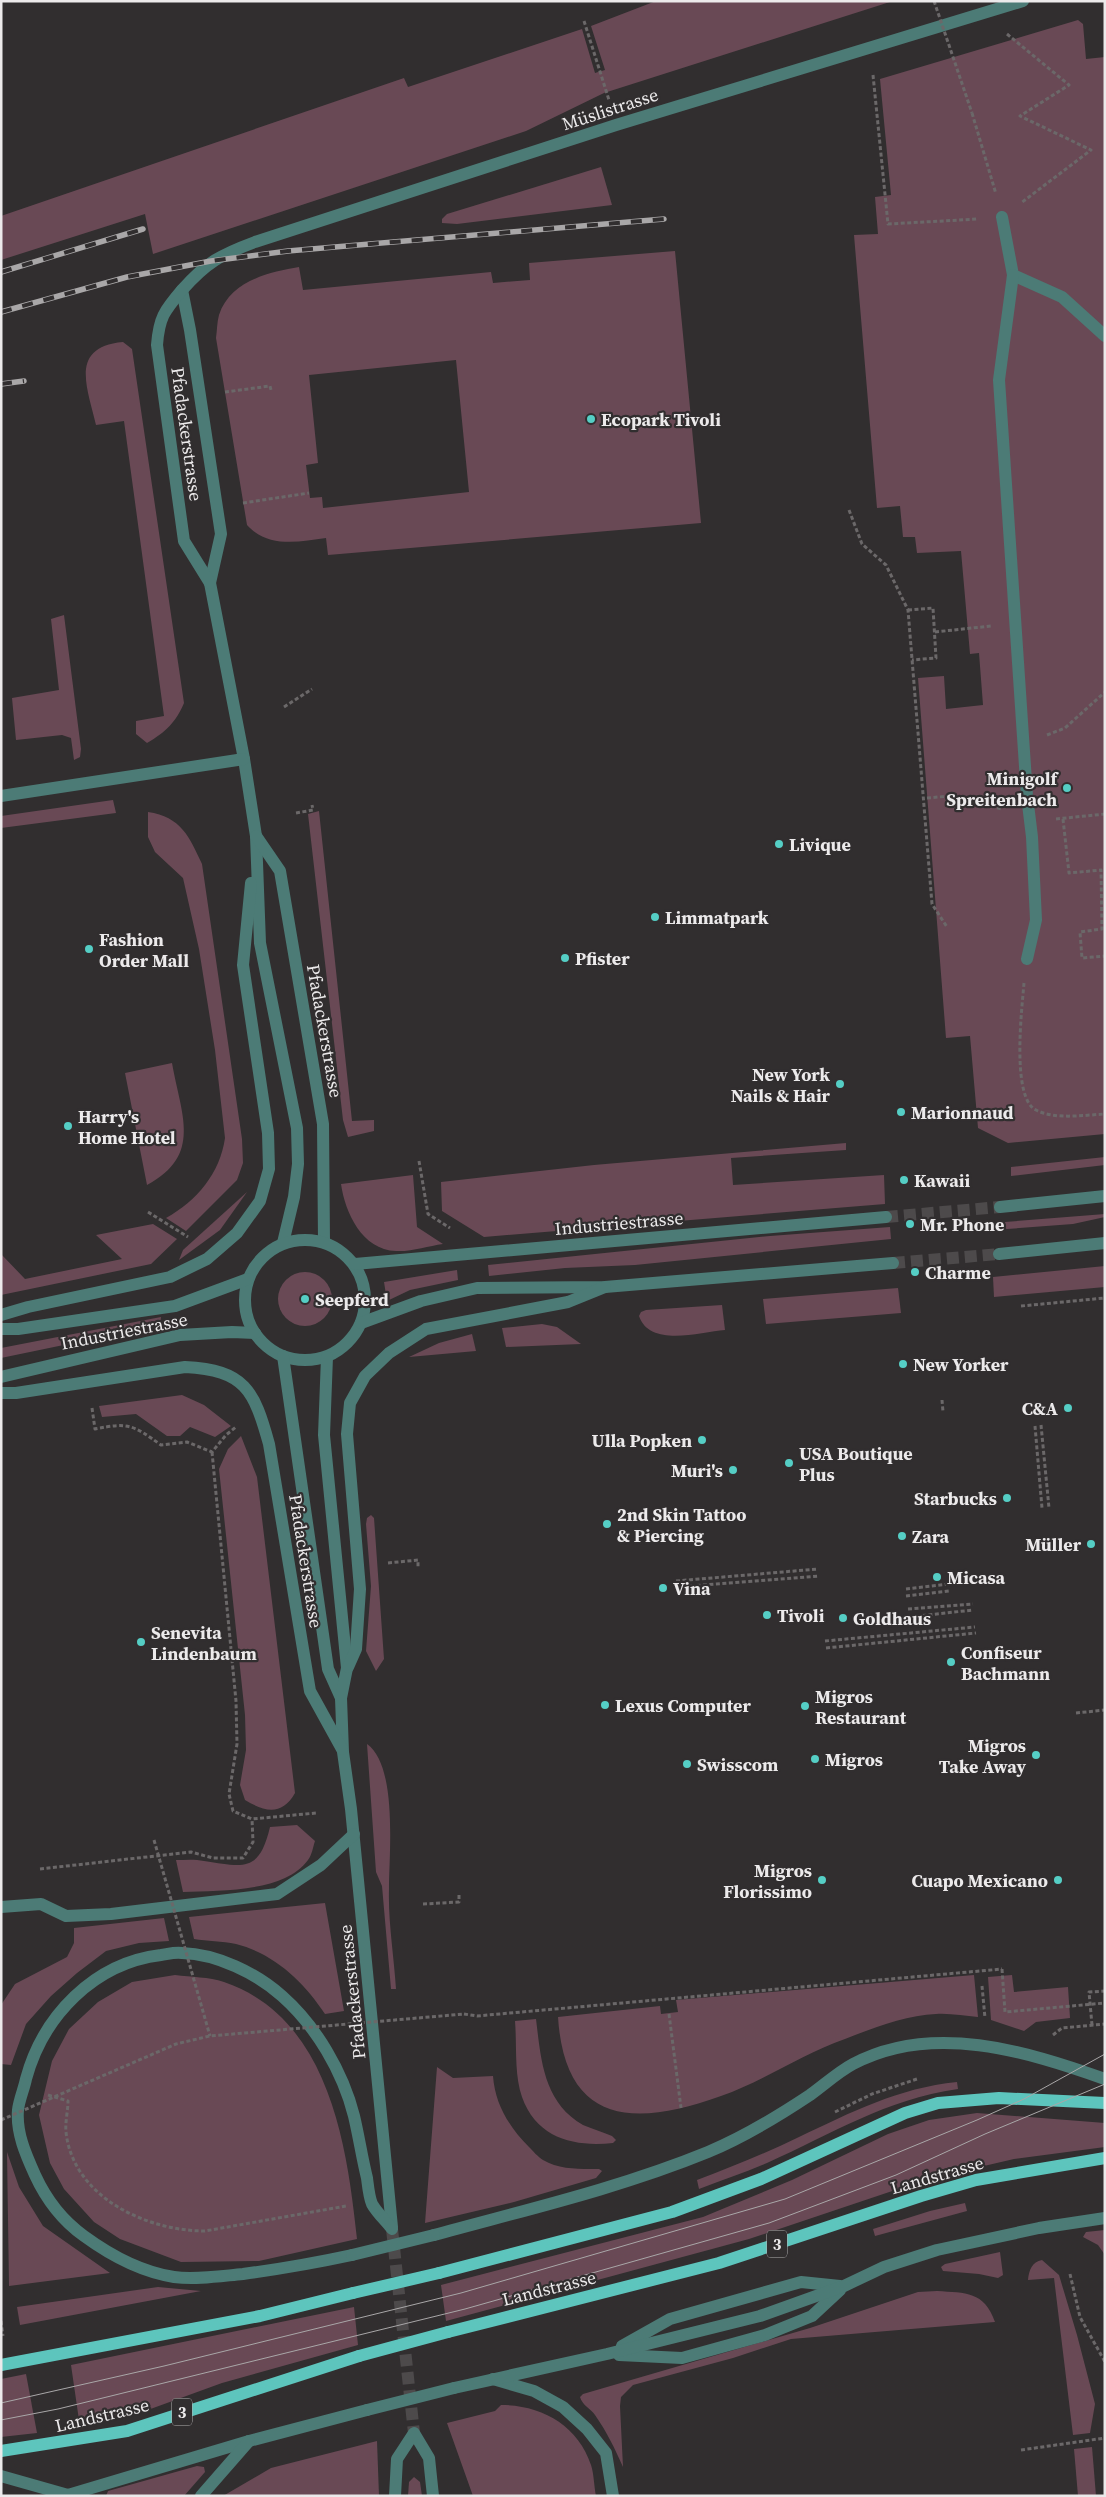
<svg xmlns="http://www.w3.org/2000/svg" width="1106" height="2497" font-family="'Source Serif 4',serif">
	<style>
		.green { fill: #694955; fill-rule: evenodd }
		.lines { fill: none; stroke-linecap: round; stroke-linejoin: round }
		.minor-tunnel { stroke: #4d4a4b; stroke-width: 12; stroke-dasharray: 12 6; stroke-linecap: butt }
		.path { stroke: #6b6869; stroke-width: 3; stroke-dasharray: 4 2.5; stroke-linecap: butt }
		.minor { stroke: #4c7b76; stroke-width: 12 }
		.major { stroke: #5dc5bd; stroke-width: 12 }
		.tram { stroke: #a9a7a8; stroke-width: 1 }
		.rail-casing { stroke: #a9a7a8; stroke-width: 5.5 }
		.rail { stroke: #312e2f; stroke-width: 4; stroke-dasharray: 11; stroke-linecap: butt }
		.path-bridge { stroke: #6b6869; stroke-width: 3; stroke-dasharray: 4 2.5; stroke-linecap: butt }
		.minor-bridge { stroke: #4c7b76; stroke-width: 12 }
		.major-bridge { stroke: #5dc5bd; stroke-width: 12 }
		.poi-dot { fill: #55cec5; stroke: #312e2f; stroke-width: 2 }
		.labels { text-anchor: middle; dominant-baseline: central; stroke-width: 4.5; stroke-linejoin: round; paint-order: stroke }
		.shield { fill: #312e2f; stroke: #b4b2b3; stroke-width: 1 }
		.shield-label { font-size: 16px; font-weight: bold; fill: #eceaeb }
		.street-label { font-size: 18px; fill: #eceaeb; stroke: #312e2f }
		.poi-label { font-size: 18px; font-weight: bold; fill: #eceaeb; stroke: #312e2f; text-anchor: start }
	</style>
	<rect width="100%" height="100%" fill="#312e2f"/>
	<g class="green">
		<polygon points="656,1 893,1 604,93 526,131 153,254 145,214 1,260 1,216 404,78 408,87 582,29 595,73 605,70 591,26"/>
		<polygon points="1078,20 1083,24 1086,59 1105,57 1105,1134 1008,1143 978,1128 970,1036 946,1038 918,678 944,676 946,709 983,705 979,653 970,654 961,551 917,553 915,537 903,537 900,506 877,508 854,235 878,234 875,197 891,195 880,79"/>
		<polygon points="601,167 612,205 457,224 442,223 442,219 447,214"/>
		<path d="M675,251L701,523L328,555L326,538C298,542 268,548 247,525L216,338C217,331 217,322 219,315C230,281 269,272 299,267L303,290L491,272L493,283L530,280L529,263ZM456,360L469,492L323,508L322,497L310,498L306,465L318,463L309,375Z"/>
		<path d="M123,342L132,349L184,703C176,722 166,732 147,743L136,734V721L164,716L124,421L96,425C88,389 68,347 123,342Z"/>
		<polygon points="64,615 81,749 80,757 74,760 71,738 62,735 16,740 12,698 59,690 51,619"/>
		<polygon points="113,800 116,813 1,828 1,816"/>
		<polygon points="319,811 352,1121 374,1120 374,1131 348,1137 343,1120 308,814"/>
		<path d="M148,812C181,817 189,836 202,864L242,1139L243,1163L237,1180L186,1231L166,1218C197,1201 220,1173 225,1138L215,1050L199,949L183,878L155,852L148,837Z"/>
		<path d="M172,1063C181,1115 203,1155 147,1185L125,1073Z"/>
		<polygon points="846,1143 846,1150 731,1158 733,1185 884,1175 885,1204 484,1237 442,1211 441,1182 594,1165"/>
		<polygon points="1105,1157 1105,1165 1011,1176 1011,1167"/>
		<path d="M413,1175L417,1227L443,1244C428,1246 411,1252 396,1251C362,1250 345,1212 341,1184Z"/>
		<polygon points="247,1192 220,1230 179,1260 183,1250"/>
		<polygon points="1105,1214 1105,1217 1073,1224 993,1230 992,1223"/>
		<polygon points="153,1224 177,1239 151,1264 1,1295 1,1254 25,1279 122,1259 96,1235"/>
		<polygon points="890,1227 891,1239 635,1265 565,1268 489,1276 488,1265 770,1236"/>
		<polygon points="1105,1266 1105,1287 994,1297 993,1277"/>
		<polygon points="457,1270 458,1280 410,1290 387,1301 384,1282"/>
		<circle cx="305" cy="1299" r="27"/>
		<polygon points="898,1288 901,1313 766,1324 763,1299"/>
		<path d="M722,1305L725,1330C700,1332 650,1348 639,1316L641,1312L646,1310Z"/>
		<polygon points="161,1317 160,1325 1,1358 1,1348"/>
		<polygon points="542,1324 557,1327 581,1344 506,1347 502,1328"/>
		<polygon points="472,1334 476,1351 409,1357 439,1343"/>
		<polygon points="182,1395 204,1405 231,1426 215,1437 190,1427 180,1436 167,1436 136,1414 102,1417 99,1406"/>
		<path d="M241,1436L257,1477L295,1793C282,1816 265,1812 245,1800L240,1785L246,1750L245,1715L219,1469L228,1449Z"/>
		<polygon points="371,1515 374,1518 384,1659 376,1671 366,1651 371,1586 366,1524 367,1518"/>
		<path d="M367,1744C398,1766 389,1854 389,1889C388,1922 394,1956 396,1989H391L382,1886L376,1872Z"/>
		<path d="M297,1825L315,1841C313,1847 312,1855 308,1860C284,1893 220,1890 183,1892L176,1860C185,1860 195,1859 204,1861C244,1867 259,1873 270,1827Z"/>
		<path d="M325,1903L344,2011L325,2014C304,1982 275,1954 236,1944C222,1941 207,1941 194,1939L189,1917Z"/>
		<polygon points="164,1918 169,1941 139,1943 106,1951 77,1973 51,1996 26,2024 11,2065 1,2064 1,2005 15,1984 67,1957 74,1943 74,1928"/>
		<path d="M175,1975C191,1977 209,1977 224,1982C329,2018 347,2144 357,2239L259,2261L181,2262L120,2239L94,2222L64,2189L50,2163L39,2115L52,2061L69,2029L98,2002L132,1982Z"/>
		<path d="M974,1975L978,2017C964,2016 950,2013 936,2014C906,2015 873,2028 845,2039C802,2054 764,2081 721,2096C635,2127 565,2126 558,2017L660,2006L661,2014L678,2012L676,2000Z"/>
		<polygon points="1012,1975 1014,1992 1068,1987 1070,2018 1036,2022 1024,2031 991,2020 988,1977"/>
		<path d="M536,2019C541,2059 543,2102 583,2125C592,2129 603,2132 612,2136L616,2140L613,2143C575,2147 537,2139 522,2097C514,2074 517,2045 515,2021Z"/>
		<path d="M437,2067L453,2078L493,2076C495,2104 509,2127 529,2147C533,2151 538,2157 543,2160C560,2170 581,2169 599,2169L602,2171L596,2178L514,2202L425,2223Z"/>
		<path d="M957,2082L958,2089C884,2100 834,2133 767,2163C745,2173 722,2180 699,2189L697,2180C732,2167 766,2153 799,2137C852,2112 898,2088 957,2082Z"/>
		<polygon points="977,2113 1105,2123 1105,2147 1014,2159 928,2179 749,2239 446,2321 441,2285 703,2217 792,2180 888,2134 929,2120"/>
		<polygon points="7,2152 19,2187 43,2226 110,2273 9,2286"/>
		<polygon points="965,2203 967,2211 875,2236 873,2229 930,2211"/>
		<polygon points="1105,2230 1105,2255 1098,2245 1083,2237 1086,2232"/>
		<polygon points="1000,2252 1003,2275 998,2278 979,2274 943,2271 941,2267 945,2264"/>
		<path d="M1042,2260L1059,2275L1077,2335L1095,2404L1090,2433L1073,2435L1054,2278L1028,2280C1029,2270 1032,2262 1042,2260Z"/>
		<polygon points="158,2287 201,2291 20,2325 17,2307"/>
		<path d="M937,2291C966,2293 984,2291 995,2322L791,2339L733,2358L633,2385L621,2397L620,2406L623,2467C615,2449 607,2432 595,2415C591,2409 582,2405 580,2397L583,2394L810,2328L918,2292Z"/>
		<polygon points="354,2307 358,2345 222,2383 134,2415 80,2427 71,2365"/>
		<polygon points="26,2374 37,2433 1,2437 1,2379"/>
		<path d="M501,2405C541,2405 578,2425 591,2465C594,2474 594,2486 596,2496H473L447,2423L495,2411Z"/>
		<polygon points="377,2441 379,2496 223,2496 271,2468"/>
		<polygon points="1092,2447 1096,2496 1078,2496 1074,2449"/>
		<polygon points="197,2466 204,2467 205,2472 184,2496 106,2496 108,2491"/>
		<polygon points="414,2477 420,2482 422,2496 408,2496 409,2482"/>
	</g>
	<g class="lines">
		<g class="minor-tunnel">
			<polyline points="886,1217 1000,1207"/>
			<polyline points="893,1263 999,1254"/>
			<polyline points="392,2229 414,2433"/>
		</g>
		<g class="path">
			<polyline points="584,21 609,100"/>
			<polyline points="1007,34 1069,85 1020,116 1091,150 1021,203"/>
			<polyline points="873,75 888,224 978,219"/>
			<polyline points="972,113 996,194"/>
			<polyline points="225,392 270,386 271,390"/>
			<polyline points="243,503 309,493"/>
			<polyline points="849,510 862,544 886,565 908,610 932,904 947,927"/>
			<polyline points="908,610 933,608 936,658 912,660"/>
			<polyline points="935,632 991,626"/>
			<polyline points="284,707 312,689"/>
			<polyline points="1047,735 1065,728 1105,692"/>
			<polyline points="927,798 950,796 1002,809"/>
			<polyline points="296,813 313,810 312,805"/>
			<polyline points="1056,819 1105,814"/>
			<polyline points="1063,819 1069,873 1101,870 1102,929 1080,932 1082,958 1105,956"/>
			<path d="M1024,983C1022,1008 1011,1098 1036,1110C1055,1120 1084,1115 1105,1114"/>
			<polyline points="419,1161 428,1214 450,1228"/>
			<polyline points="148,1212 188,1237"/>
			<polyline points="1021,1306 1105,1298"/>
			<polyline points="942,1400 943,1412"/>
			<path d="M92,1408L95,1429C129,1422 133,1425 161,1445L187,1442L212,1452L226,1435L236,1427"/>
			<polyline points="1041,1425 1049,1508"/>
			<polyline points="1035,1426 1042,1508"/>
			<polyline points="212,1452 236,1701 237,1744 229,1794 233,1811 252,1819 316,1813"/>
			<polyline points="388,1563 418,1560 418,1567"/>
			<polyline points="676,1581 818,1569"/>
			<polyline points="677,1587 819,1576"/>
			<polyline points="906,1589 949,1584"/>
			<polyline points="906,1596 949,1591"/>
			<polyline points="908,1609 973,1604"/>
			<polyline points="909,1617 973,1610"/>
			<polyline points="825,1641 975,1627"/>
			<polyline points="826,1648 976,1633"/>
			<polyline points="1076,1713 1105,1710"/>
			<polyline points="40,1869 191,1852 213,1858 243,1858 253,1842 252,1819"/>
			<polyline points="423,1904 459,1902 459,1894"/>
			<polyline points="982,1986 985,2018"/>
			<polyline points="464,2014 477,2016 1002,1969"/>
			<polyline points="669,2014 681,2108"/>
			<polyline points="1092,2025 1089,1992 1105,1991"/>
			<polyline points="1053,2035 1062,2028 1105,2024"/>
			<path d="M48,2095L68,2101C68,2111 65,2122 66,2132C73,2198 148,2231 205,2231L346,2206"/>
			<polyline points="835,2112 872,2094 917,2079"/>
			<polyline points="1070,2274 1080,2317 1105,2362"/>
			<polyline points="1,2321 3,2336"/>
			<polyline points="1021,2450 1105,2438"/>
		</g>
		<g class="minor">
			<polyline points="1002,217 1013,275 1062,297 1105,336"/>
			<polyline points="1013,275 999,380 1027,796 1032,837 1036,920 1027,959"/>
			<polyline points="182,290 190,330 221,534 210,583 244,759 256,836 260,943 297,1128 298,1164 294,1197 283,1243"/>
			<path d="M210,583L184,541L157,345C159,318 164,311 182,290C207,262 220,255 255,242L616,125L1023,1"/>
			<polyline points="1,796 244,759"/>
			<polyline points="256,836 280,871 323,1124 324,1242"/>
			<polyline points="1000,1207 1105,1196"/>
			<circle cx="305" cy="1300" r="60"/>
			<polyline points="999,1254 1105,1243"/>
			<polyline points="355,1264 886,1217"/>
			<polyline points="1,1315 28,1307 170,1277 207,1259 237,1233 260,1201 269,1169 268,1133 243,965 251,883"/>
			<polyline points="361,1323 421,1301 477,1288 605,1287 893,1263"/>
			<polyline points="1,1329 18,1329 175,1306 248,1279"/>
			<polyline points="283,1356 328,1669 341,1698"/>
			<polyline points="327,1357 324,1435 347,1668 341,1698 343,1752 351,1809 392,2227"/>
			<polyline points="1,1377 180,1335 232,1332 255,1333"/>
			<path d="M1,1393H16L185,1367C245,1370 254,1390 269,1444L310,1691L342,1749"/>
			<polyline points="348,1667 356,1649 360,1589 347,1434 350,1403 365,1376 389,1353 426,1329 568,1302 605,1287"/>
			<polyline points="1,1907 41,1904 66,1916 111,1914 277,1894 321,1865 354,1834"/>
			<path d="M434,2235C525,2210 620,2188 708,2152C744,2137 777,2117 810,2095C824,2085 838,2072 853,2064C932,2022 1026,2051 1105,2079"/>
			<path d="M352,2255C315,2263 280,2269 243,2274C221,2276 196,2280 174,2277C142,2272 110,2255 84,2236C63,2221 46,2199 35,2175C26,2155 16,2133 18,2110C19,2100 24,2089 26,2079C43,2016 94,1963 161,1955C168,1954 175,1952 182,1953C217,1954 256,1973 282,1996C316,2026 343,2072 354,2116C359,2137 362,2158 367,2178C368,2186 369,2197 372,2204C377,2213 386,2221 392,2229"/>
			<polyline points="622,2346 670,2319 801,2282 840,2286"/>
			<polyline points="619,2355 682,2358 765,2335 812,2316 840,2290"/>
			<polyline points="493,2379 534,2391 563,2407 587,2429 606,2453 613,2496"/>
			<polyline points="454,2388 607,2354 760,2316 844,2286 884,2267 937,2250 1039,2228 1105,2218"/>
			<polyline points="1,2476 68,2495 249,2441 367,2410"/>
			<polyline points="201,2496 249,2441"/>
			<polyline points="395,2496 397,2459 414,2433 429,2458 433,2496"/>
		</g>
		<g class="major">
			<polyline points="439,2273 672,2212 761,2179 905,2113 938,2103 999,2098 1105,2103"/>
			<polyline points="448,2332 719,2263 921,2196 976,2180 1105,2158"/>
			<polyline points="1,2365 260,2316 353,2293"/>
			<polyline points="1,2451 127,2431 359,2356"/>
		</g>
		<g class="tram">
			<polyline points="1,2403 164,2366 461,2293 785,2199 977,2120 1024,2099 1105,2054"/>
			<polyline points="1,2420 58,2409 465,2309 769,2223 896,2175 985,2134 1105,2084"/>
		</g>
		<g class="rail-casing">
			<g id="rail">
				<polyline points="1,272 143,229"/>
				<polyline points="1,312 127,277 211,261 288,251 664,219"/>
				<polyline points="1,384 24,381"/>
			</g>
		</g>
		<use href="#rail" class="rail"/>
		<g class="path-bridge">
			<polyline points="934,1 972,113"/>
			<polyline points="154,1840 210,2036"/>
			<polyline points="1002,1969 1005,2012 1105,2003"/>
			<polyline points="1,2120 176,2044 210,2036 464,2014"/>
		</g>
		<g class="minor-bridge">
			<polyline points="352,2255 434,2235"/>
			<polyline points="367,2410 454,2388"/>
		</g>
		<g class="major-bridge">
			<polyline points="353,2293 439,2273"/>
			<polyline points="359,2356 448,2332"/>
		</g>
	</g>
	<g class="poi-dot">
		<circle cx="591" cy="419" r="5"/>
		<circle cx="1067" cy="788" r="5"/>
		<circle cx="779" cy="844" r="5"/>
		<circle cx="655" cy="917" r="5"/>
		<circle cx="89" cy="949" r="5"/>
		<circle cx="565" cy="958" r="5"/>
		<circle cx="840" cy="1084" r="5"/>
		<circle cx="901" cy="1112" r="5"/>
		<circle cx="68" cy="1126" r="5"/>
		<circle cx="904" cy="1180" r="5"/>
		<circle cx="910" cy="1224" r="5"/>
		<circle cx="915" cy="1272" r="5"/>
		<circle cx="305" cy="1299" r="5"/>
		<circle cx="903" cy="1364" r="5"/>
		<circle cx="1068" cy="1408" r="5"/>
		<circle cx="702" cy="1440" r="5"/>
		<circle cx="789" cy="1463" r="5"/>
		<circle cx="733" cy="1470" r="5"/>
		<circle cx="1007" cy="1498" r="5"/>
		<circle cx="607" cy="1524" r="5"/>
		<circle cx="902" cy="1536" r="5"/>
		<circle cx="1091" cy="1544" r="5"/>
		<circle cx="937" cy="1577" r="5"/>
		<circle cx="663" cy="1588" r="5"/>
		<circle cx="767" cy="1615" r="5"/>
		<circle cx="843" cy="1618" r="5"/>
		<circle cx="141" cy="1642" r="5"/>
		<circle cx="951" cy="1662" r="5"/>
		<circle cx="605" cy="1705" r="5"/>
		<circle cx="805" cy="1706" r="5"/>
		<circle cx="1036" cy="1755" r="5"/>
		<circle cx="815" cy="1759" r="5"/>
		<circle cx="687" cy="1764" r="5"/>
		<circle cx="822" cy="1880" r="5"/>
		<circle cx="1058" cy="1880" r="5"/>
	</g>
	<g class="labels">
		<g class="shield">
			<rect x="767" y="2230.5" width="20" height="27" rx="4"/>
			<rect x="172" y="2398.5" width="20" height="27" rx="4"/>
		</g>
		<g class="shield-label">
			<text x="777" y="2244">3</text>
			<text x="182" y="2412">3</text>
		</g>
		<g class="street-label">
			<text transform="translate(610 109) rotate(-18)">Müslistrasse</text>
			<text transform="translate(187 434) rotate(82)">Pfadackerstrasse</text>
			<text transform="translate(325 1031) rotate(80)">Pfadackerstrasse</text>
			<text transform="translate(619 1223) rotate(-5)">Industriestrasse</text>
			<text transform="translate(124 1331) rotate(-11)">Industriestrasse</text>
			<text transform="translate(306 1561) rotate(81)">Pfadackerstrasse</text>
			<text transform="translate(352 1992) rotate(-96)">Pfadackerstrasse</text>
			<text transform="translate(937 2175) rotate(-16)">Landstrasse</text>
			<text transform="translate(549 2288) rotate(-14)">Landstrasse</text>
			<text transform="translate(102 2415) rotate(-13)">Landstrasse</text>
		</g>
		<g class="poi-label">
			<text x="601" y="419">Ecopark Tivoli</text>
			<text x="1057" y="778" text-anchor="end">Minigolf<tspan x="1057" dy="21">Spreitenbach</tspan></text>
			<text x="789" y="844">Livique</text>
			<text x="665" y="917">Limmatpark</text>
			<text x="99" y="939">Fashion<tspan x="99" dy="21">Order Mall</tspan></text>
			<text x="575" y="958">Pfister</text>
			<text x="830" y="1074" text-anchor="end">New York<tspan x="830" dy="21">Nails &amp; Hair</tspan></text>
			<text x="911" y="1112">Marionnaud</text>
			<text x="78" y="1116">Harry's<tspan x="78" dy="21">Home Hotel</tspan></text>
			<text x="914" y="1180">Kawaii</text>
			<text x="920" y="1224">Mr. Phone</text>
			<text x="925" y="1272">Charme</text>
			<text x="315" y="1299">Seepferd</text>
			<text x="913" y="1364">New Yorker</text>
			<text x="1058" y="1408" text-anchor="end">C&amp;A</text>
			<text x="692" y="1440" text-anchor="end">Ulla Popken</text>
			<text x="799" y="1453">USA Boutique<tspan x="799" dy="21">Plus</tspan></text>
			<text x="723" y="1470" text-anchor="end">Muri's</text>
			<text x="997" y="1498" text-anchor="end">Starbucks</text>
			<text x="617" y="1514">2nd Skin Tattoo<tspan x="617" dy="21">&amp; Piercing</tspan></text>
			<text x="912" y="1536">Zara</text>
			<text x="1081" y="1544" text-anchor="end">Müller</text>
			<text x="947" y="1577">Micasa</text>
			<text x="673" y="1588">Vina</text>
			<text x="777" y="1615">Tivoli</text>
			<text x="853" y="1618">Goldhaus</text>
			<text x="151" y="1632">Senevita<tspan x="151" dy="21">Lindenbaum</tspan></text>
			<text x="961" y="1652">Confiseur<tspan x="961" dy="21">Bachmann</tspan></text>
			<text x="815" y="1696">Migros<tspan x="815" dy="21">Restaurant</tspan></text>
			<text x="615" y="1705">Lexus Computer</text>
			<text x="1026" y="1745" text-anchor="end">Migros<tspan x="1026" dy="21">Take Away</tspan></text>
			<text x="825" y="1759">Migros</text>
			<text x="697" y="1764">Swisscom</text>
			<text x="812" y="1870" text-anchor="end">Migros<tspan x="812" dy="21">Florissimo</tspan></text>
			<text x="1048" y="1880" text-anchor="end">Cuapo Mexicano</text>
		</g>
	</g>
	<rect width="1106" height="2497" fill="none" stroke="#eceaeb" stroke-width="5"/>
</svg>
